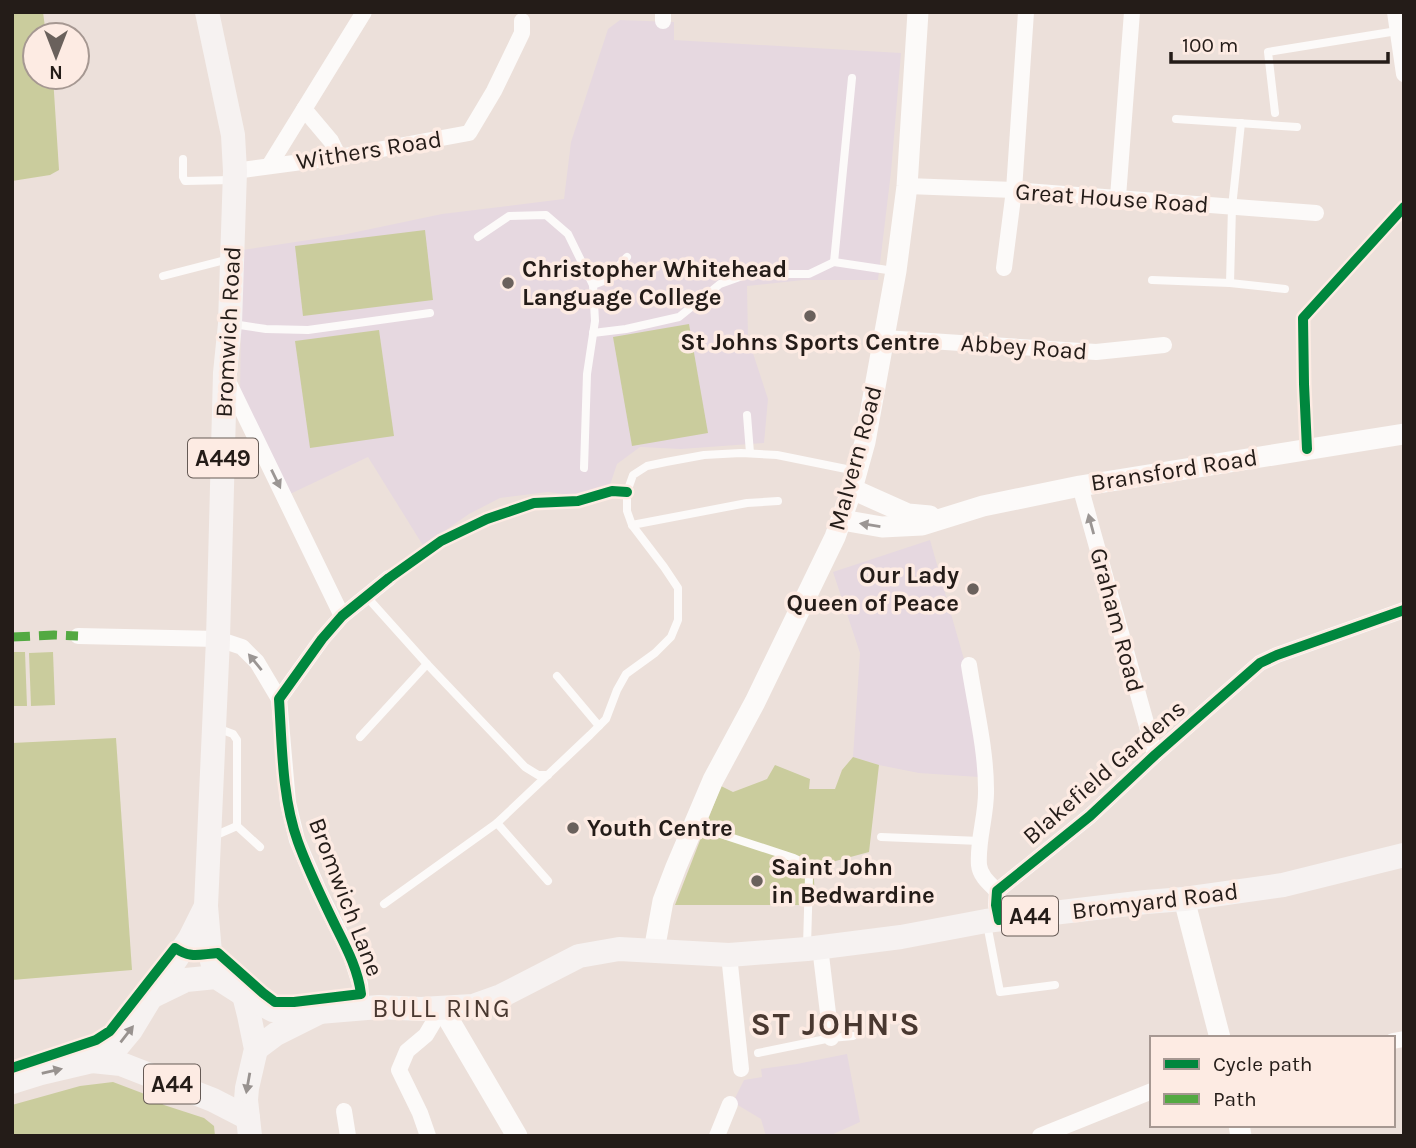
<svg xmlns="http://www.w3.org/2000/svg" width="1416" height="1148" font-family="Karla,sans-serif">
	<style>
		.education { fill: #e6d8e0 }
		.green { fill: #cacc9d }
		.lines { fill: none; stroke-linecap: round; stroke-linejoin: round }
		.lane { stroke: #fcfaf9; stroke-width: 8 }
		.street { stroke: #fcfaf9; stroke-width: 16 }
		.secondary { stroke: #fcfaf9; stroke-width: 21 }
		.primary { stroke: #f6f2f1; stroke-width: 24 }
		.quiet { stroke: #53a942; stroke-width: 9; stroke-dasharray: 18 9; stroke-linecap: butt }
		.cycleway-casing { stroke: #fdebe3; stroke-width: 15 }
		.cycleway { stroke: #00873e; stroke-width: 10 }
		.oneway { fill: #9b9694 }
		.oneway2 { fill: #98928f }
		.poi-dot { fill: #6a615c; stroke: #fdebe3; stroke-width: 2.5 }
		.labels { text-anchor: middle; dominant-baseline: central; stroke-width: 7; stroke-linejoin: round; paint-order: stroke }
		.shield { fill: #fdebe3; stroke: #655a55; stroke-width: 2 }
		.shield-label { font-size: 23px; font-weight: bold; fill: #241c18 }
		.street-label { font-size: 24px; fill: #241c18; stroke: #fdebe3 }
		.poi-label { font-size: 24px; font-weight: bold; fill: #241c18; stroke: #fdebe3; text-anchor: start }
		.neighbourhood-label { font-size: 26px; letter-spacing: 2px; fill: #493830; stroke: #fdebe3 }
		.district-label { font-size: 32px; font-weight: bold; letter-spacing: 2px; fill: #493830; stroke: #fdebe3 }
	</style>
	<rect width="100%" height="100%" fill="#ece0da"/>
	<g class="education">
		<polygon points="620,20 674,22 674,40 901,53 891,172 878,280 803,280 747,286 748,338 768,399 764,443 681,449 640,447 617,464 610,485 578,496 548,492 500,498 469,514 443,532 424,547 368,457 290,494 240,393 242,250 342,235 442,214 564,199 571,142 608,29"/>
		<polygon points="930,540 965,663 979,777 919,773 879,765 853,757 860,653 833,572"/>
		<polygon points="847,1054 860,1122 829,1136 766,1136 761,1119 736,1104 734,1100 744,1080 762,1077 761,1069 797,1064"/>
	</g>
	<g class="green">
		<polygon points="12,12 43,12 46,35 35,35 35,77 53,77 59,170 50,175 12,181"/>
		<polygon points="425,230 433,300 303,316 295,246"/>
		<polygon points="689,324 708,433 632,446 613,337"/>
		<polygon points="379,330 394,436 310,448 295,341"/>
		<polygon points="12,652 25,652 27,706 12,706"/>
		<polygon points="53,652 55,705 31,706 29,653"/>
		<polygon points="116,738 132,970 12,980 12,743"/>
		<polygon points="853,757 879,765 869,852 817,866 814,879 815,905 675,905 721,786 733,792 767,779 775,765 810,779 809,789 835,789 842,770"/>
		<polygon points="113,1082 142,1093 164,1105 204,1118 214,1126 215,1136 12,1136 12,1105 80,1086"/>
	</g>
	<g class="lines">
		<g class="lane">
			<polyline points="1275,113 1268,52 1397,31"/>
			<polyline points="1176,119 1297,127"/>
			<polyline points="183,159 183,177 185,181 232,180"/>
			<polyline points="478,237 509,216 546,215 568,234 593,285 595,321 587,374 584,468"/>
			<polyline points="834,262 852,78"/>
			<polyline points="163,276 229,259"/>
			<polyline points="1152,280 1230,283 1285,289"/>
			<polyline points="1230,283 1232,207 1241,123"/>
			<polyline points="593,285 606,280 627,257"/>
			<polyline points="233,324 266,329 308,330 430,313"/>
			<polyline points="593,333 626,329 679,317 720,284 748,274 809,274 834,262 894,271"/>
			<polyline points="747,415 750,453"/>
			<polyline points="632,525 747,503 778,501"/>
			<polyline points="366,596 427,664 525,767 538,775 548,775"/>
			<polyline points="557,676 599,726"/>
			<polyline points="217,728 233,734 237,740 237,826 260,847"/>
			<polyline points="360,737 427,664"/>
			<polyline points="497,823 548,881"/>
			<polyline points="696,826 794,858 813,867 809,876 807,946"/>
			<polyline points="214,836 237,826"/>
			<polyline points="881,837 980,841"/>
			<polyline points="384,904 497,823 590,735 606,719 617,690 626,674 655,653 671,637 678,620 678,588 664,567 632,525 627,511 627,492 633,475 647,466 666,462 704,455 741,453 777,455 856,471"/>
			<polyline points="987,924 1000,992 1055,985"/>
			<polyline points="758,1053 831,1038 853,1036"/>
		</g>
		<g class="street">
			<polyline points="663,12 663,21"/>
			<polyline points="1395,12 1404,74"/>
			<polyline points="304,109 331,141 339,157"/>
			<polyline points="269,166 364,12"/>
			<polyline points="235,171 339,157 469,133 494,91 522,33 522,21"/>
			<polyline points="907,186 1014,190 1316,213"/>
			<polyline points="1118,197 1132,12"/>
			<polyline points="1004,268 1014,190 1026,12"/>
			<polyline points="884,338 1096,352 1164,345"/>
			<polyline points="227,379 342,616"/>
			<polyline points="1080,486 1155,755"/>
			<polyline points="78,636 218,639 242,647 257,662 279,699 288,803 297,840 318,889 351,956 360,984 362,1008"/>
			<path d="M969,665C975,705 986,749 986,789C987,814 977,840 979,865C980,876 990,884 997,891"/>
			<polyline points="279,699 322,639 342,616 389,578"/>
			<polyline points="999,920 996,905 997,891 1090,816 1155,755 1260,663 1277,655 1404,610"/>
			<polyline points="820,947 831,1038"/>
			<polyline points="729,955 741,1069"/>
			<polyline points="1393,1041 1404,1039"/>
			<polyline points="344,1111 348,1136"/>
			<polyline points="428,1136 420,1113 399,1070 407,1051 426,1035 442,1008"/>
			<polyline points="717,1136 730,1104"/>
			<polyline points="1040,1136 1152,1091"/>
		</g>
		<g class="secondary">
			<polyline points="852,489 908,514 930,516"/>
			<polyline points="842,520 882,527 922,525 983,506 1080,486 1404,434"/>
			<polyline points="1184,899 1220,1038"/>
			<polyline points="654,951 663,901 676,867 713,780 755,702 835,537 852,489 865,442 896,271 907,186 918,12"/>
			<polyline points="442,1008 517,1136"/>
			<polyline points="1239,1125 1241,1136"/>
		</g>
		<g class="primary">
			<polyline points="207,12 233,135 235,171 230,324 225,373 218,639 206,906 210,953 216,977"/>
			<polyline points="244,995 249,1015 256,1049 247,1088 246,1100 250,1136"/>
			<polyline points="151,997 186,980 216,977 244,995 273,1010 319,1012 379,1007 421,1009 473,1006 501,996 579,956 619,949 729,955 807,949 901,937 986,921 1146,902 1184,899 1283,885 1404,855"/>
			<polyline points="256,1049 276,1034 318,1013"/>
			<polyline points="92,1061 121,1064 213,1100 248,1118"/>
			<polyline points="12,1082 41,1073 92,1061 108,1054 116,1048 131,1030 151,997 190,938 206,906"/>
		</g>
		<polyline class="quiet" points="12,637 54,635 78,636"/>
		<g class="cycleway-casing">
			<g id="cycleway">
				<polyline points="1307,449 1304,384 1303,318 1404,207"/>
				<polyline points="999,920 996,905 997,891 1090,816 1155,755 1260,663 1277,655 1404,610"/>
				<path d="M12,1068L96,1040L110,1031L175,948C191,959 200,954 218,953L263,993L275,1002H294L361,994C358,969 346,947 335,925C322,898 308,870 298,842C282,799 282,745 279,699L322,639L342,616L389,578L441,541L487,519L534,503L578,501L612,491L627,492"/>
			</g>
		</g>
		<use href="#cycleway" class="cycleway"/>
	</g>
	<defs><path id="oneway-solid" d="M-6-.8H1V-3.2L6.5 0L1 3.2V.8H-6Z" transform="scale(1.75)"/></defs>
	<g class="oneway">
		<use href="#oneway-solid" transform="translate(276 479) rotate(64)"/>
		<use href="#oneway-solid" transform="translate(1091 524) rotate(-105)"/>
		<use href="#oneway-solid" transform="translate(870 525) rotate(-171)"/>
		<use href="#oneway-solid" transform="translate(255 662) rotate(-129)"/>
	</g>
	<g class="oneway2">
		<use href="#oneway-solid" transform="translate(127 1034) rotate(-52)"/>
		<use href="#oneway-solid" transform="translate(52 1071) rotate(-13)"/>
		<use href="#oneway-solid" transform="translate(248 1083) rotate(100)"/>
	</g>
	<g class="poi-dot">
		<circle cx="508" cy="283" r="7"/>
		<circle cx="810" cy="316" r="7"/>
		<circle cx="973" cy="589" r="7"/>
		<circle cx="573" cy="828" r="7"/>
		<circle cx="757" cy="881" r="7"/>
	</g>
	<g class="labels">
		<g class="shield">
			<rect x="188" y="438.5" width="70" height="39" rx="5"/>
			<rect x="1002" y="896.5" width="56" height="39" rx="5"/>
			<rect x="144" y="1064.5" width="56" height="39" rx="5"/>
		</g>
		<g class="shield-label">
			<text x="223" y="458">A449</text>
			<text x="1030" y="916">A44</text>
			<text x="172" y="1084">A44</text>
		</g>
		<g class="street-label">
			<text transform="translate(369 150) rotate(-9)">Withers Road</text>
			<text transform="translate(1112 198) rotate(4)">Great House Road</text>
			<text transform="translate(228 332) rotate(-87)">Bromwich Road</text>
			<text transform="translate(1024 347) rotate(4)">Abbey Road</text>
			<text transform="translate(855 458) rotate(-75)">Malvern Road</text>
			<text transform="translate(1174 470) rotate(-9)">Bransford Road</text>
			<text transform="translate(1117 620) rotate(75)">Graham Road</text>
			<text transform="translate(1104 772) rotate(-41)">Blakefield Gardens</text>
			<text transform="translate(346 897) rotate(69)">Bromwich Lane</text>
			<text transform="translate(1155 901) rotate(-7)">Bromyard Road</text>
		</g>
		<g class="poi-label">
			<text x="522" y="269">Christopher Whitehead<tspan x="522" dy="28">Language College</tspan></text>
			<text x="810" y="342" text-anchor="middle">St Johns Sports Centre</text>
			<text x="959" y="575" text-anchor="end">Our Lady<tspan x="959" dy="28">Queen of Peace</tspan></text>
			<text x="587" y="828">Youth Centre</text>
			<text x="771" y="867">Saint John<tspan x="771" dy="28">in Bedwardine</tspan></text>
		</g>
		<g class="neighbourhood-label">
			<text x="442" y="1008">BULL RING</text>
		</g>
		<g class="district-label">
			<text x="836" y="1024">ST JOHN'S</text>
		</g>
	</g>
	<rect width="1416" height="1148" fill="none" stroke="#241c18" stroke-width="28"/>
	<rect x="1150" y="1036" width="245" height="91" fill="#fdebe3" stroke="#a69892" stroke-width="2"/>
	<rect x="1164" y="1059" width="35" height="10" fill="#00873e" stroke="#a69892" stroke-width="2"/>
	<text x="1213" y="1071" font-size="21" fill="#241c18">Cycle path</text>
	<rect x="1164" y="1094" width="35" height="10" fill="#53a942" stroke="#a69892" stroke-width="2"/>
	<text x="1213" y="1106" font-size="21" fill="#241c18">Path</text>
	<g transform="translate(56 56) rotate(180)"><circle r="33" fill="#fdebe3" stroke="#a69892" stroke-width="2"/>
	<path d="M0-5L12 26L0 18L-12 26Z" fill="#6a615c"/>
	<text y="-10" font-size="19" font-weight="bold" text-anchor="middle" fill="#241c18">N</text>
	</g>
	<path d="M1171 52v10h217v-10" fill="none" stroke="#241c18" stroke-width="3.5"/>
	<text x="1182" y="52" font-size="21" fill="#241c18" stroke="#fdebe3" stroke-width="5" paint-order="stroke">100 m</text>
</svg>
